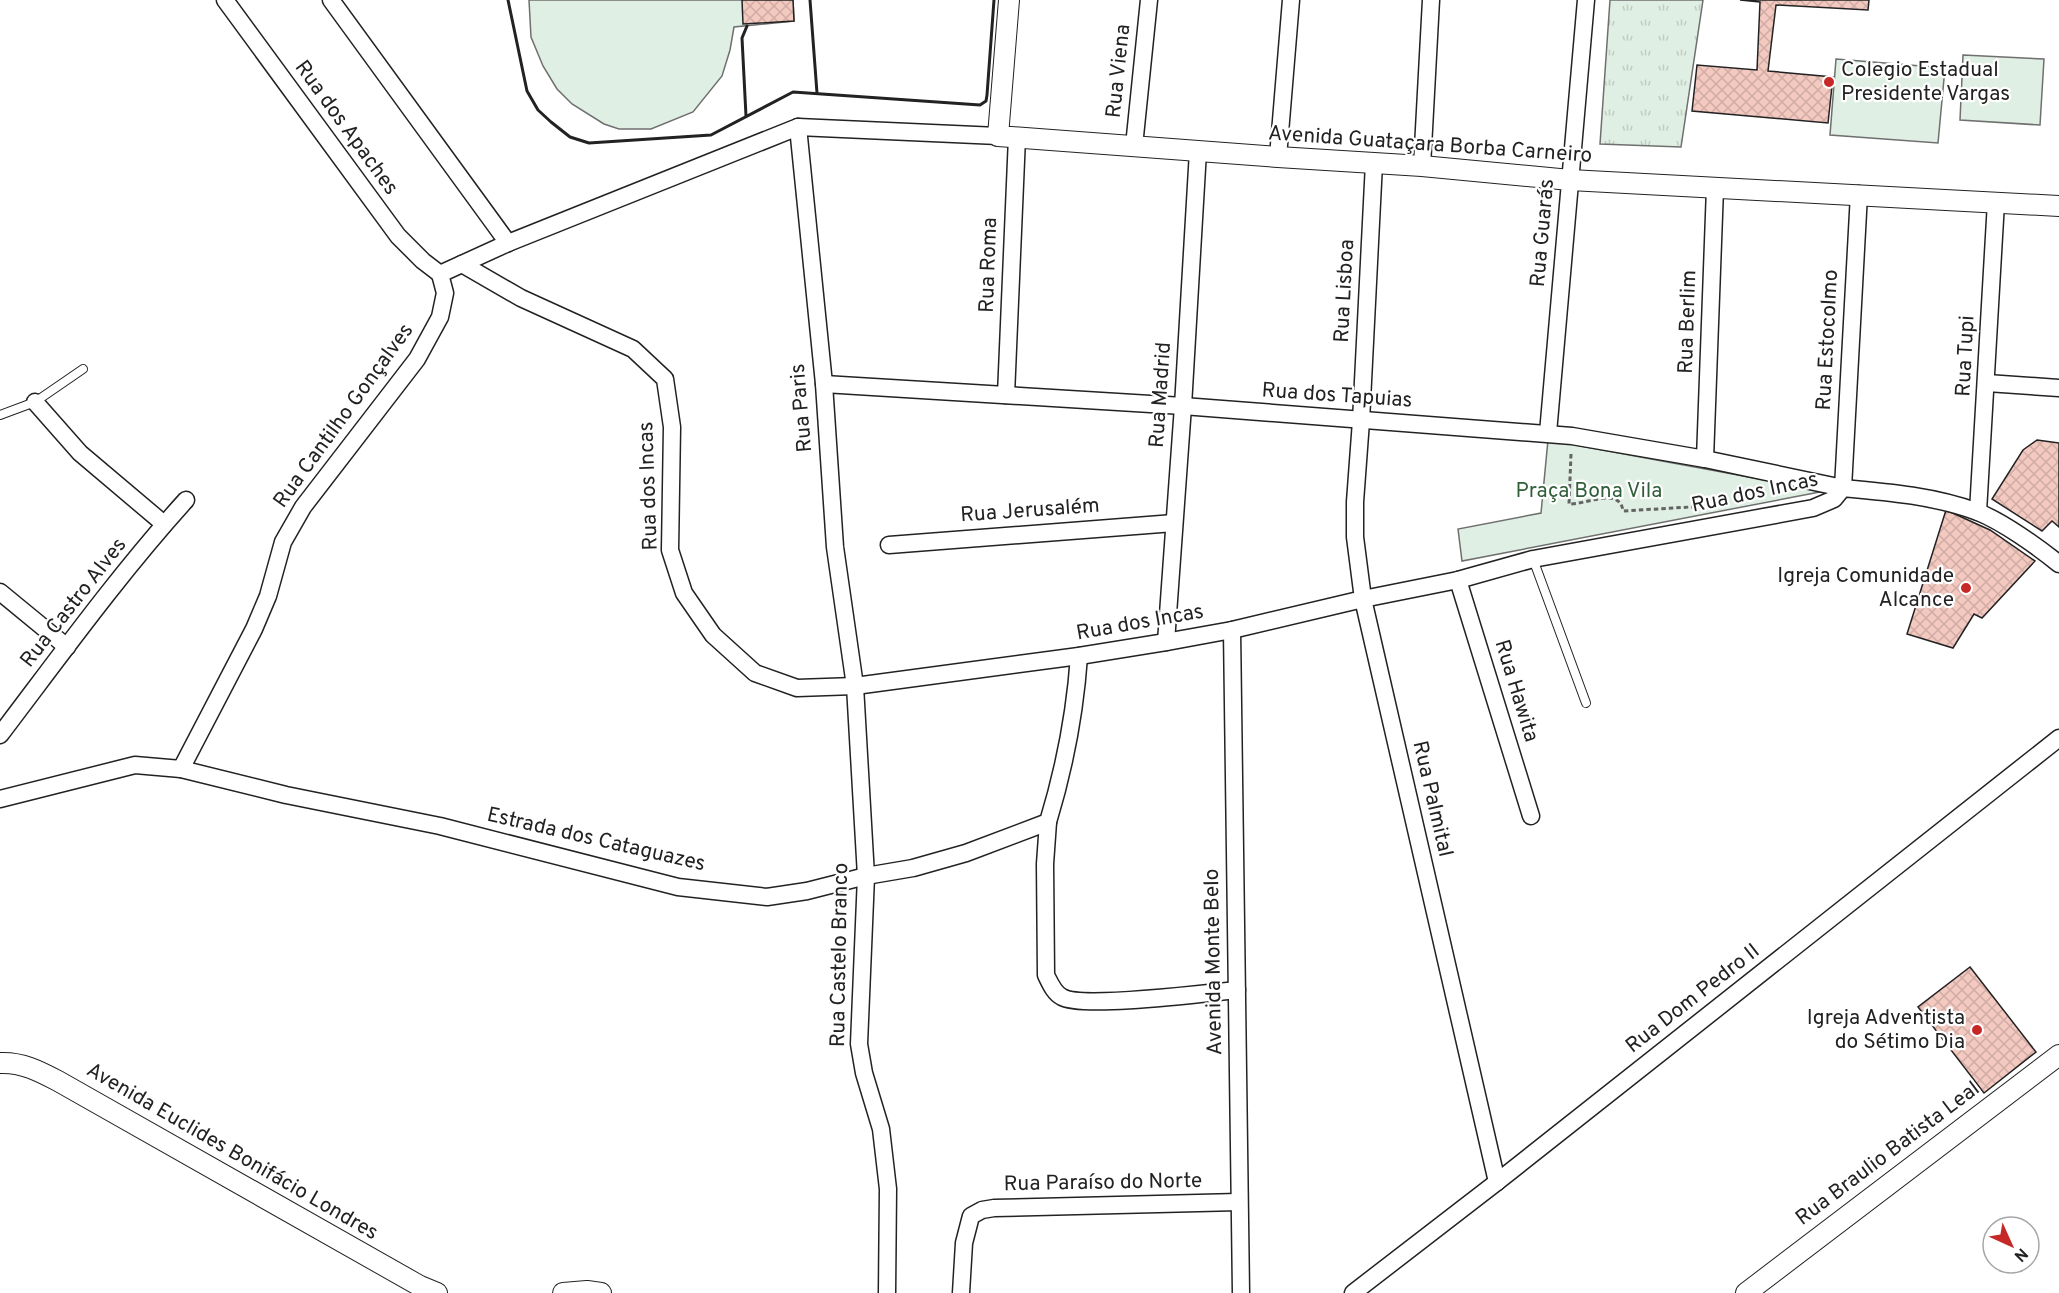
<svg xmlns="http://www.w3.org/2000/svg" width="2059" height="1293" font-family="Overpass,sans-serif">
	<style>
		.grass { fill: url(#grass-tufts); stroke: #6f6f6f; stroke-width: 1.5 }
		.park { fill: #e0efe3; stroke: #6f6f6f; stroke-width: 1.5 }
		.building { fill: url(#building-cross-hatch); stroke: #222; stroke-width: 1.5 }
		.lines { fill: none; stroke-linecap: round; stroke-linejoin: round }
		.service-casing { stroke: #222; stroke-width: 10 }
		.minor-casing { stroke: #222; stroke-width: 19 }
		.tertiary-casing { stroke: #222; stroke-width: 22 }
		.path { stroke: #646464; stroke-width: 3; stroke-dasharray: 4.5 3; stroke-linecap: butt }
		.service { stroke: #fff; stroke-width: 8 }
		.minor { stroke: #fff; stroke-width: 16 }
		.tertiary { stroke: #fff; stroke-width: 20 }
		.wall { stroke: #222; stroke-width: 3 }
		.poi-dot { fill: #c62828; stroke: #fff; stroke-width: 2 }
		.labels { text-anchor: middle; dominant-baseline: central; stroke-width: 4.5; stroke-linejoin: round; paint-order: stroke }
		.poi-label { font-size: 21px; fill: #222; stroke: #fff; text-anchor: end }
		.street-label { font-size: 21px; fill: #222; stroke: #fff }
		.park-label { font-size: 21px; fill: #2f5e38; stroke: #fff }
	</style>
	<defs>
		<pattern id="grass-tufts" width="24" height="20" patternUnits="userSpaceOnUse" patternTransform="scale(1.5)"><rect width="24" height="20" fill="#e0efe3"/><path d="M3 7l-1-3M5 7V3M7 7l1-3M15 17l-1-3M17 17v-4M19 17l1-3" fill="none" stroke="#c0cdc2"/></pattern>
		<pattern id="building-cross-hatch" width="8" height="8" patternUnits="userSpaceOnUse" patternTransform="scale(1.5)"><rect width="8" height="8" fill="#f3c9c0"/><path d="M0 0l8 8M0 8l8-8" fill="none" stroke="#d0aca5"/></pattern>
	</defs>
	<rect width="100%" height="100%" fill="#fff"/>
	<polygon class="grass" points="1610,0 1703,0 1681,147 1600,144"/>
	<g class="park">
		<polygon points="529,0 793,0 794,21 734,27 730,50 722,76 693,112 651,129 619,129 604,124 572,104 557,89 543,66 531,37"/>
		<polygon points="1963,55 2044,59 2040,125 1960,120"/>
		<polygon points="1836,59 1945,68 1938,143 1830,135"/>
		<polygon points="1548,440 1825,491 1462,561 1458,529 1541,513"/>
	</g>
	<g class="building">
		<polygon points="742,0 793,0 794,21 743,24"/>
		<polygon points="1740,0 1869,0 1868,10 1776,5 1768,71 1833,77 1828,123 1692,111 1697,65 1757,70 1760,2"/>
		<polygon points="2037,440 2059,443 2059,527 2052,521 2042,531 1992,499 2023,450"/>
		<polygon points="1946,510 1990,530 2035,561 1982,618 1974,614 1953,648 1907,634"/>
		<polygon points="1970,967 2036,1052 1984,1093 1918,1007"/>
	</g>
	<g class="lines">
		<g class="service-casing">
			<g id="service">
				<polyline points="0,415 35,402 83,369"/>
				<polyline points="1533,559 1586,703"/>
			</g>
		</g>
		<g class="minor-casing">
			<g id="minor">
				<polyline points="225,0 398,236 423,261 440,274"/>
				<polyline points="331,0 508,243"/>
				<polyline points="798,127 824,384 835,547 855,686 866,876 859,1044 864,1073 881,1129 888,1189 887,1293"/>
				<polyline points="1134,146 1149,0"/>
				<polyline points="1278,157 1291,0"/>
				<polyline points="1374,163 1361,421 1355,502 1355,537 1363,599 1497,1182"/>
				<polyline points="1422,166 1431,0"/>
				<path d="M462,264L521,298L633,349L665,379L672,427L670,550L684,593L713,635L755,673L797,688L855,686L1079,656L1166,642L1232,630L1363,599L1458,580L1533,559L1813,508L1834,499L1843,488C1888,492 1935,496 1978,512C2003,522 2038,547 2059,564"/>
				<polyline points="1987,383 2059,388"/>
				<polyline points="824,384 1183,406 1572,436 1705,459 1843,488 1859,194"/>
				<polyline points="1006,395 1017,137"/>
				<polyline points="35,402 80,453 164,524"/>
				<polyline points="1548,433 1586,0"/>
				<polyline points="1705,459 1715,188"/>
				<polyline points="1978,512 1996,202"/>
				<polyline points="889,545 1174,523"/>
				<polyline points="1458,580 1531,816"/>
				<polyline points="0,592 67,647"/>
				<polyline points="1232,630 1241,1293"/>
				<polyline points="1166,642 1183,406 1198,151"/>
				<path d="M0,735C60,656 119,574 186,500"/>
				<polyline points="181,769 254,629 268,596 283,542 303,507 417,359 440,317 445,293 440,274 508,243 798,127 998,136"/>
				<path d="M0,799L135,765L181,769L286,795L440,826L678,887L767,897L807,891L866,876L913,868L966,853L1048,822C1065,766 1075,715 1079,656"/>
				<path d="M1048,822L1045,864L1046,975C1050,983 1054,993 1062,997C1082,1009 1206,993 1237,990"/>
				<polyline points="961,1293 964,1243 971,1216 982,1210 994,1208 1239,1202"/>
				<polyline points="1353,1293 1497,1182 2059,738"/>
			</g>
		</g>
		<g class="tertiary-casing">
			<g id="tertiary">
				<polyline points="1009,0 998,136 1278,157 1422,166 1570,180 2059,206"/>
				<path d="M0,1063C22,1062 39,1071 58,1081L420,1286L437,1293"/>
				<polyline points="563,1293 587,1291 601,1293"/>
				<polyline points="1746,1293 2059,1055"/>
			</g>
		</g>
		<path class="path" d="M1571,454L1569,504C1585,505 1620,486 1623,511L1724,505"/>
		<use href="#service" class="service"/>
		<use href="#minor" class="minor"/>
		<use href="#tertiary" class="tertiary"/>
		<g class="wall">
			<polyline points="508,0 527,91 538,110 551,122 570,137 589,143 711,135 793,92 980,105 986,101 987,95 994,0"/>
			<polyline points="810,0 817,93"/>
			<polyline points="746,116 742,38 747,26"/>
		</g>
	</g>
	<g class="poi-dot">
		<circle cx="1829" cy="82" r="6"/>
		<circle cx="1966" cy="588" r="6"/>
		<circle cx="1977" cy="1030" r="6"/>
	</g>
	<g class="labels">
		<g class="poi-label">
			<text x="1841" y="70" text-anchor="start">Colegio Estadual<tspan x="1841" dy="24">Presidente Vargas</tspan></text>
			<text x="1954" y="576">Igreja Comunidade<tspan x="1954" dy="24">Alcance</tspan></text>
			<text x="1965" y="1018">Igreja Adventista<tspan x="1965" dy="24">do Sétimo Dia</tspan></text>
		</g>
		<g class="street-label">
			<text transform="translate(1119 71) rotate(-84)">Rua Viena</text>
			<text transform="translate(346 128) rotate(54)">Rua dos Apaches</text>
			<text transform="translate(1430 145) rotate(4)">Avenida Guataçara Borba Carneiro</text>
			<text transform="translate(1543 233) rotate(-85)">Rua Guarás</text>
			<text transform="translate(989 265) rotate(-88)">Rua Roma</text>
			<text transform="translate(1345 291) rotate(-87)">Rua Lisboa</text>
			<text transform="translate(1688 322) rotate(-88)">Rua Berlim</text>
			<text transform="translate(1828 340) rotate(-87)">Rua Estocolmo</text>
			<text transform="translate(1966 356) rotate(-87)">Rua Tupi</text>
			<text transform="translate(1161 395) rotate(-86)">Rua Madrid</text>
			<text transform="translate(1337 396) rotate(4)">Rua dos Tapuias</text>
			<text transform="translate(802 408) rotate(-95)">Rua Paris</text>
			<text transform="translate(344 416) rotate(-54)">Rua Cantilho Gonçalves</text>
			<text transform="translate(649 486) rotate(-92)">Rua dos Incas</text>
			<text transform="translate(1755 493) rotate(-12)">Rua dos Incas</text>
			<text transform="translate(1030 511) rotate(-4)">Rua Jerusalém</text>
			<text transform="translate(74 603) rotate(-52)">Rua Castro Alves</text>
			<text transform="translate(1140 623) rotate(-10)">Rua dos Incas</text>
			<text transform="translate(1516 691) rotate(73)">Rua Hawita</text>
			<text transform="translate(1432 799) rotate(77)">Rua Palmital</text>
			<text transform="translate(596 840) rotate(13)">Estrada dos Cataguazes</text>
			<text transform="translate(840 955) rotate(-89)">Rua Castelo Branco</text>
			<text transform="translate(1214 962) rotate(-91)">Avenida Monte Belo</text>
			<text transform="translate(1693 999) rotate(-38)">Rua Dom Pedro II</text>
			<text transform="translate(232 1152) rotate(30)">Avenida Euclides Bonifácio Londres</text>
			<text transform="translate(1888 1154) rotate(-37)">Rua Braulio Batista Leal</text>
			<text transform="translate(1103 1183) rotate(-1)">Rua Paraíso do Norte</text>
		</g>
		<g class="park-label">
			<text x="1589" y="491">Praça Bona Vila</text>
		</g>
	</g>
	<g transform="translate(2011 1245) rotate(135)"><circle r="28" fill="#ffffff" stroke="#a7a7a7" stroke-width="1.5"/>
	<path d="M0-4.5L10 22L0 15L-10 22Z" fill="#c62828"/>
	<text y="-9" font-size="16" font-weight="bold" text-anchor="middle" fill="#222222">N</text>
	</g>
</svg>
